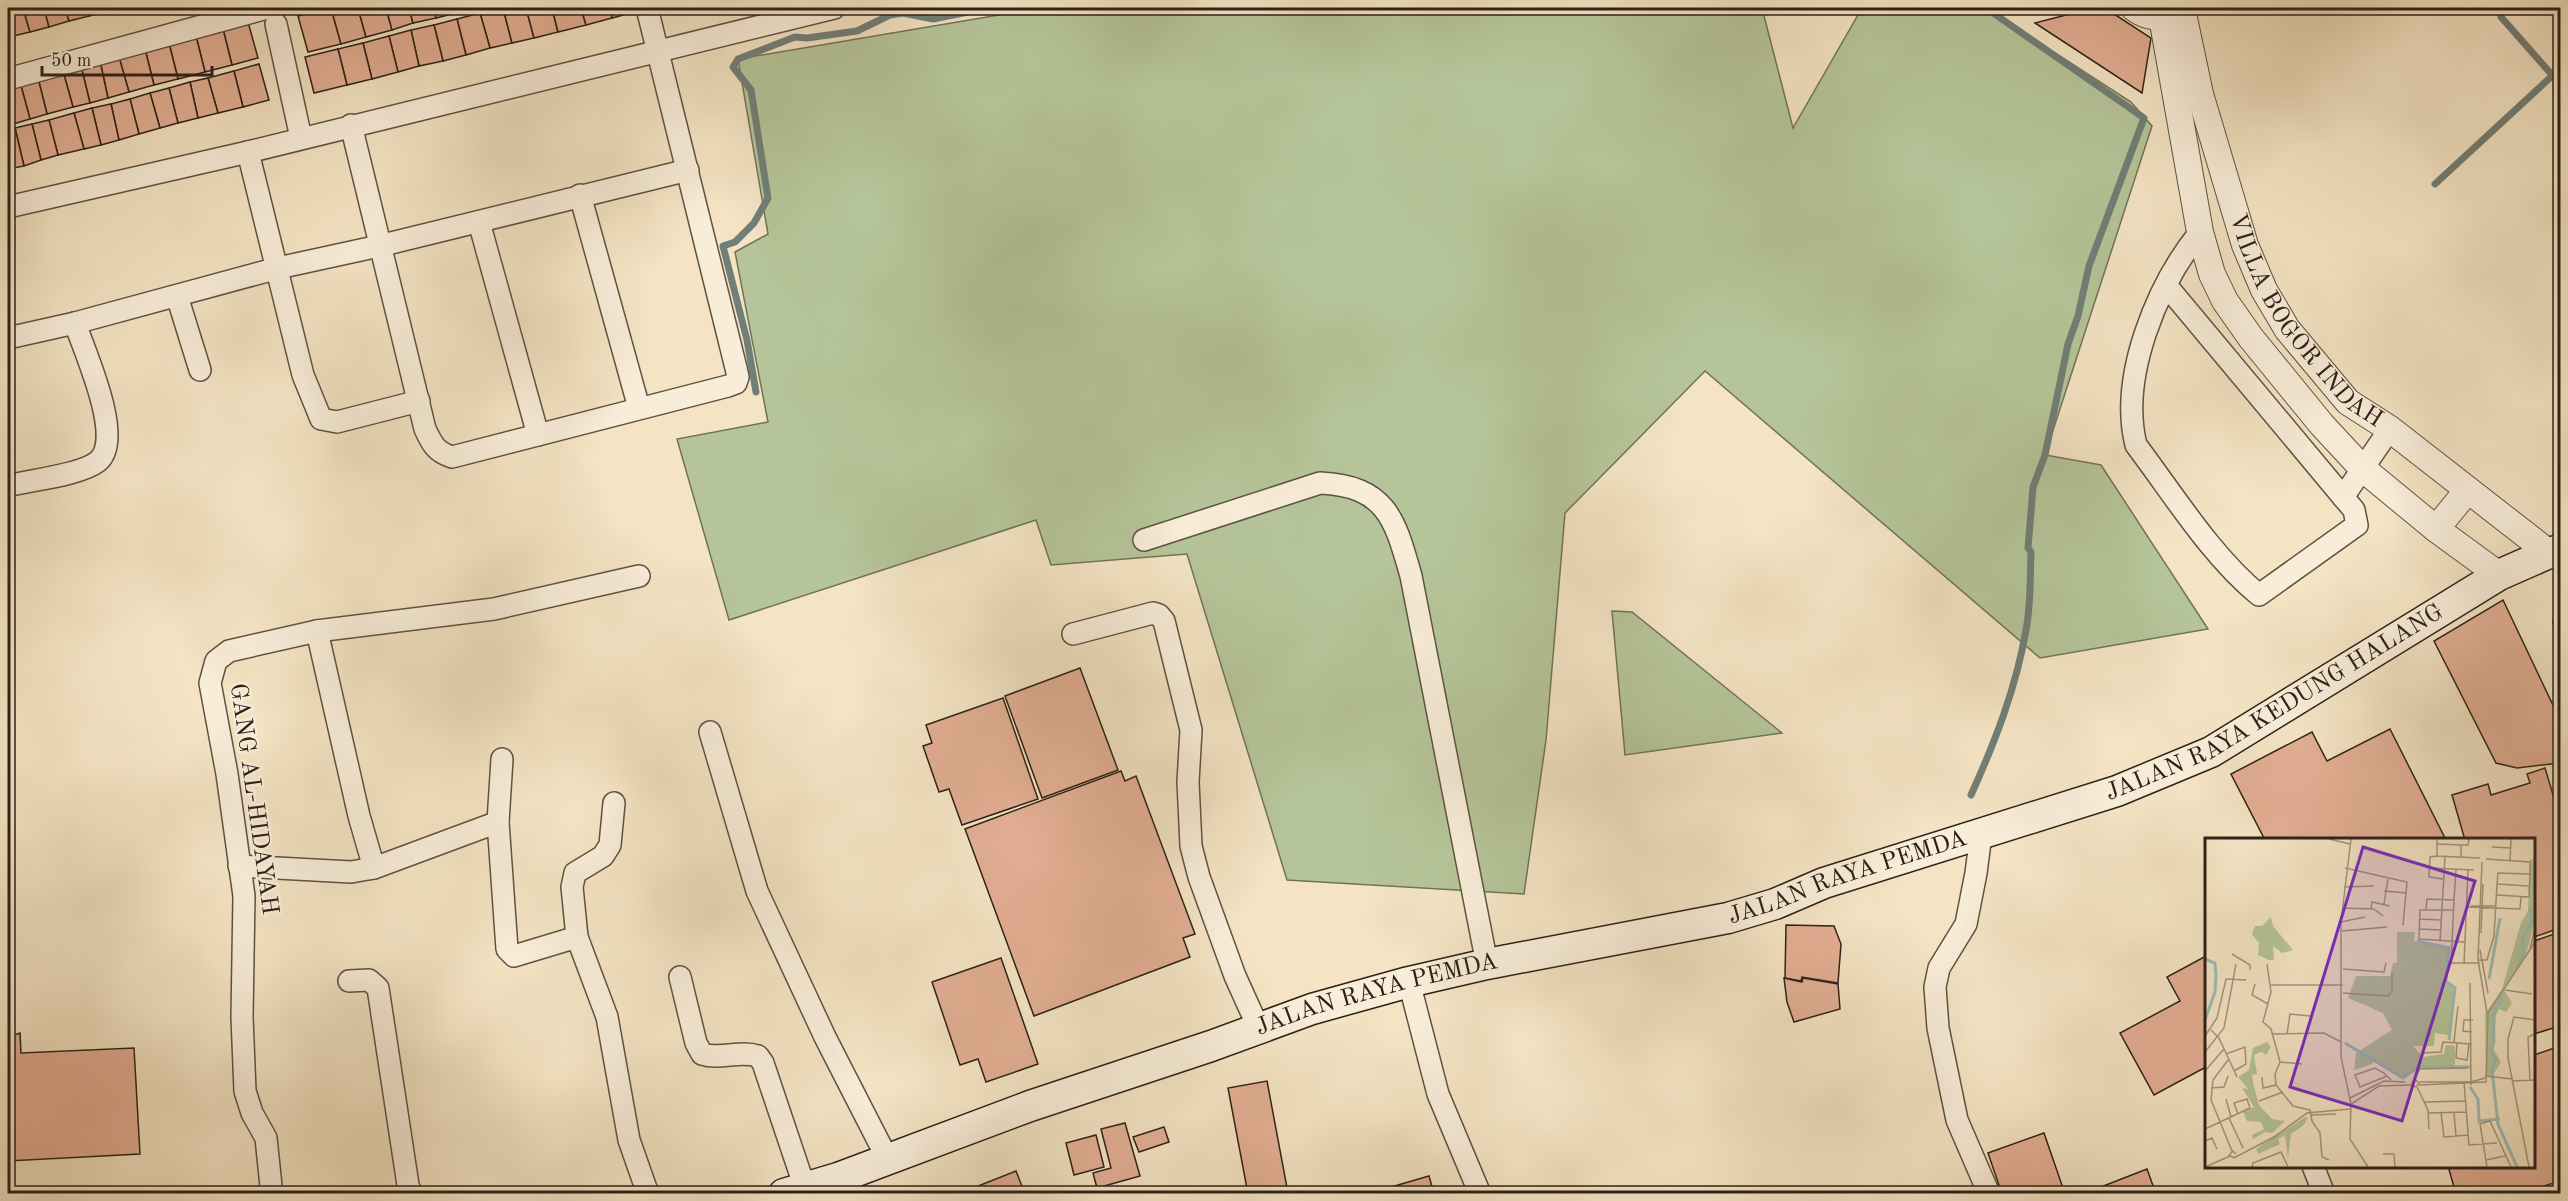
<svg xmlns="http://www.w3.org/2000/svg" width="2568" height="1201" font-family="'Old Standard TT',serif">
	<style>
		.green { fill: #b5c599; stroke: #717358; stroke-width: 1.5 }
		.lines { fill: none; stroke-linecap: round; stroke-linejoin: round }
		.stream { stroke: #707f77; stroke-width: 7 }
		.building { fill: #e2ae94; stroke: #2d2117; stroke-width: 1.5 }
		.minor-casing { stroke: #5f5242; stroke-width: 24 }
		.tertiary-casing { stroke: #5f5242; stroke-width: 28 }
		.secondary-casing { stroke: #2d2117; stroke-width: 33 }
		.minor { stroke: #f8edd9; stroke-width: 21 }
		.tertiary { stroke: #f8edd9; stroke-width: 26 }
		.secondary { stroke: #f8edd9; stroke-width: 30 }
		.labels { text-anchor: middle; dominant-baseline: central; stroke-width: 5; stroke-linejoin: round; paint-order: stroke }
		.street-label { font-size: 24px; fill: #2d2117; stroke: #f8edd9 }
		.inset-river { fill: none; stroke: #9cbeb7; stroke-width: 3 }
		.inset-road { fill: none; stroke: #a4967f; stroke-width: 1.5 }
		.view { fill: #7b2cbf; fill-opacity: 0.15; stroke: #7b2cbf; stroke-width: 3 }
		.inset-edge { fill: none; stroke: #2d2117; stroke-width: 3 }
	</style>
	<rect width="100%" height="100%" fill="#f4e4c4"/>
	<filter id="stains"><feTurbulence type="fractalNoise" baseFrequency=".00333" numOctaves="4"/><feColorMatrix values="0 0 0 0 .2 0 0 0 0 .09 0 0 0 0 .02 0 0 0 .5 -.17"/></filter>
	<radialGradient id="worn" r=".72"><stop offset=".6" stop-color="#630" stop-opacity="0"/><stop offset="1" stop-color="#630" stop-opacity=".3"/></radialGradient>
	<g class="green">
		<polygon points="1040,8 1762,8 1793,128 1862,8 1986,8 2131,102 2152,126 2045,455 2101,465 2208,629 2040,658 1705,371 1565,513 1546,740 1524,894 1287,880 1187,554 1051,565 1036,520 729,620 677,439 768,422 735,252 768,234 738,59"/>
		<polygon points="1612,611 1632,612 1782,733 1625,755"/>
	</g>
	<g class="lines">
		<g class="stream">
			<polyline points="2501,17 2560,84"/>
			<polyline points="2435,184 2553,75"/>
			<polyline points="756,392 747,340 723,246 735,242 754,223 768,198 751,90 733,67 738,59 795,37 807,38 857,31 890,15 903,13 933,19 988,8"/>
			<path d="M1971,795C1995,742 2016,688 2026,630C2031,605 2030,578 2031,552L2028,548L2033,487L2045,455L2068,344L2078,316L2089,266L2144,118L1986,8"/>
		</g>
	</g>
	<g class="building">
		<polygon points="8,8 23,8 30,32 9,37"/>
		<polygon points="23,8 44,8 49,27 30,32"/>
		<polygon points="44,8 65,8 69,21 49,27"/>
		<polygon points="65,8 87,8 89,16 69,21"/>
		<polygon points="87,8 107,8 108,11 89,16"/>
		<polygon points="331,8 341,44 308,52 298,16"/>
		<polygon points="331,8 358,8 366,37 341,44"/>
		<polygon points="358,8 386,8 392,30 366,37"/>
		<polygon points="386,8 409,8 413,23 392,30"/>
		<polygon points="409,8 434,8 436,18 413,23"/>
		<polygon points="434,8 458,8 460,12 436,18"/>
		<polygon points="503,8 512,43 490,48 480,13"/>
		<polygon points="503,8 526,8 534,38 512,43"/>
		<polygon points="526,8 552,8 558,32 534,38"/>
		<polygon points="552,8 581,8 586,25 558,32"/>
		<polygon points="581,8 610,8 612,18 586,25"/>
		<polygon points="610,8 637,8 638,11 612,18"/>
		<polygon points="2093,8 2105,8 2151,38 2142,93 2035,23"/>
		<polygon points="480,13 490,48 466,55 457,19"/>
		<polygon points="457,19 466,55 443,61 434,25"/>
		<polygon points="248,22 258,58 232,65 223,29"/>
		<polygon points="434,25 443,61 419,66 411,30"/>
		<polygon points="223,29 232,65 205,72 196,36"/>
		<polygon points="411,30 419,66 398,72 389,36"/>
		<polygon points="196,36 205,72 178,79 169,43"/>
		<polygon points="389,36 398,72 372,79 363,43"/>
		<polygon points="169,43 178,79 154,85 145,49"/>
		<polygon points="363,43 372,79 347,85 338,49"/>
		<polygon points="145,49 154,85 129,92 119,57"/>
		<polygon points="338,49 347,85 314,93 305,57"/>
		<polygon points="119,57 129,92 108,98 100,61"/>
		<polygon points="100,61 108,98 90,103 81,66"/>
		<polygon points="259,64 269,100 243,107 234,71"/>
		<polygon points="81,66 90,103 73,107 63,71"/>
		<polygon points="63,71 73,107 47,114 38,78"/>
		<polygon points="234,71 243,107 218,113 208,78"/>
		<polygon points="38,78 47,114 30,119 20,82"/>
		<polygon points="208,78 218,113 198,118 190,82"/>
		<polygon points="20,82 30,119 13,124 8,99 8,85"/>
		<polygon points="190,82 198,118 178,123 169,88"/>
		<polygon points="169,88 178,123 160,128 150,93"/>
		<polygon points="150,93 160,128 139,134 130,99"/>
		<polygon points="130,99 139,134 119,140 111,104"/>
		<polygon points="111,104 119,140 101,145 92,108"/>
		<polygon points="92,108 101,145 84,149 74,113"/>
		<polygon points="74,113 84,149 58,155 49,120"/>
		<polygon points="49,120 58,155 41,160 32,124"/>
		<polygon points="32,124 41,160 24,166 15,128"/>
		<polygon points="15,128 24,166 8,169 8,130"/>
		<polygon points="2503,600 2560,720 2560,763 2517,768 2496,763 2434,641"/>
		<polygon points="2560,620 2560,645 2556,645 2553,621"/>
		<polygon points="1080,668 1118,770 1042,798 1005,696"/>
		<polygon points="1003,698 1038,799 962,825 949,789 939,792 923,746 932,743 926,725"/>
		<polygon points="2390,729 2446,840 2265,840 2231,774 2312,732 2327,761"/>
		<polygon points="2545,768 2560,818 2560,928 2534,937 2534,840 2465,840 2452,795 2488,784 2491,795 2530,783 2527,774"/>
		<polygon points="1121,771 1125,781 1136,776 1195,934 1183,938 1190,957 1034,1016 965,829"/>
		<polygon points="1786,925 1834,926 1841,944 1838,983 1802,977 1801,981 1785,978"/>
		<polygon points="2560,932 2560,1026 2534,1034 2534,941"/>
		<polygon points="2206,956 2206,1067 2154,1095 2120,1033 2180,1001 2167,977"/>
		<polygon points="1001,958 1038,1064 986,1082 978,1059 960,1065 932,982"/>
		<polygon points="1784,978 1802,982 1803,978 1838,984 1840,1009 1794,1022 1787,1002"/>
		<polygon points="20,1033 21,1053 134,1048 140,1154 8,1161 8,1037"/>
		<polygon points="2560,1046 2560,1181 2519,1194 2456,1194 2448,1166 2534,1166 2534,1055"/>
		<polygon points="1267,1081 1288,1193 1248,1194 1228,1088"/>
		<polygon points="1125,1123 1140,1176 1097,1188 1093,1173 1111,1168 1101,1129"/>
		<polygon points="1164,1127 1169,1142 1139,1152 1133,1137"/>
		<polygon points="2044,1133 2065,1194 2002,1194 1988,1153"/>
		<polygon points="1096,1135 1104,1167 1074,1175 1066,1143"/>
		<polygon points="2147,1169 2156,1194 2083,1194"/>
		<polygon points="1016,1171 1025,1194 958,1194"/>
		<polygon points="1429,1176 1434,1194 1367,1194"/>
	</g>
	<g class="lines">
		<g class="minor-casing">
			<g id="minor">
				<polyline points="276,24 301,138"/>
				<polyline points="8,79 267,8"/>
				<path d="M351,125L425,429C432,444 436,452 452,457L728,386L736,383L738,377L736,368L647,8"/>
				<polyline points="580,195 639,408"/>
				<polyline points="8,207 248,152"/>
				<polyline points="479,222 538,435"/>
				<path d="M2166,285L2343,497L2354,510L2357,525L2259,595C2212,557 2173,494 2136,445C2119,377 2157,285 2200,232"/>
				<polyline points="177,296 200,370"/>
				<polyline points="8,338 75,323 278,268 379,246 688,170"/>
				<polyline points="419,401 337,422 321,419 303,375 248,152 834,8"/>
				<path d="M8,486C30,480 80,475 97,462C126,441 84,351 75,323"/>
				<polyline points="2343,497 2390,429"/>
				<path d="M1144,540L1320,483C1387,486 1395,520 1411,576L1487,964"/>
				<polyline points="317,631 359,816 374,868"/>
				<polyline points="1073,634 1153,613 1159,615 1164,621 1191,730 1188,782 1191,846 1199,877 1235,976 1259,1029"/>
				<polyline points="710,732 757,891 825,1037 888,1160"/>
				<polyline points="502,759 498,822 507,949 514,956 577,937"/>
				<polyline points="614,803 610,845 603,856 575,873 572,887 577,937 607,1017 629,1140 648,1194"/>
				<polyline points="1981,834 1976,873 1966,924 1939,968 1935,987 1938,1028 1957,1120 1989,1194"/>
				<polyline points="239,866 351,872 374,868 498,822"/>
				<path d="M680,977L696,1043L702,1054C720,1060 739,1050 758,1056L763,1063L805,1188"/>
				<polyline points="349,981 369,980 378,988 408,1185 411,1194"/>
				<polyline points="1409,982 1438,1094 1480,1194"/>
				<polyline points="2313,1166 2324,1194"/>
				<polyline points="268,1194 271,1186 266,1138 252,1113 245,1091 242,1017 244,896 227,774 210,683 216,661 229,651 317,631 494,609 639,576"/>
			</g>
		</g>
		<g class="tertiary-casing">
			<g id="tertiary">
				<path d="M2134,8C2147,18 2163,20 2178,11"/>
				<path id="s1" d="M2182,9L2200,94L2245,245L2264,290L2287,329L2348,402L2390,429L2549,553"/>
				<polyline points="2162,17 2200,232 2212,274 2225,301 2251,338 2322,425 2362,468 2436,529 2499,575"/>
				<polyline points="2436,529 2467,491"/>
			</g>
		</g>
		<g class="secondary-casing">
			<g id="secondary">
				<path id="s2" d="M784,1194L838,1178L1030,1106L1211,1046L1312,1009L1409,982L1487,964L1728,918L1775,904L1824,883L2117,791L2211,752L2499,575L2549,553L2560,550"/>
			</g>
		</g>
		<use href="#minor" class="minor"/>
		<use href="#tertiary" class="tertiary"/>
		<use href="#secondary" class="secondary"/>
	</g>
	<g class="labels">
		<g class="street-label">
			<text stroke="none"><textPath href="#s1" startOffset="342">VILLA BOGOR INDAH</textPath></text>
			<text stroke="none"><textPath href="#s2" startOffset="1576">JALAN RAYA KEDUNG HALANG</textPath></text>
			<text transform="translate(253 799) rotate(82)">GANG AL-HIDAYAH</text>
			<text stroke="none"><textPath href="#s2" startOffset="1112">JALAN RAYA PEMDA</textPath></text>
			<text stroke="none"><textPath href="#s2" startOffset="626">JALAN RAYA PEMDA</textPath></text>
		</g>
	</g>
	<g transform="translate(2205 838)">
		<rect width="330" height="330" fill="#f4e4c4"/>
		<path d="M325,21L330,22V84L321,116L299,152L307,165L301,174L294,171L291,177L289,212L296,224L288,237L281,240L280,176L297,151L316,85L323,73ZM66,79L68,88L88,112L77,115L68,108L69,122H64L53,117L54,105L47,96L50,88H57ZM192,94H210L209,103L244,110L239,144L250,150L243,197L230,195L229,208H208L218,219L239,216L241,207L250,208V228L213,229L197,241L170,222L167,226L149,232L151,215L187,192L178,175L143,160L151,138H185L188,125H192ZM62,204L66,209L61,217L56,214L49,217L52,236L47,237L49,249L54,267L67,281L80,283L67,295L60,294L48,301L47,297L59,291L56,284L42,283L38,274L49,269L37,250L43,251L33,239L44,232L48,210ZM100,279H103L99,287L86,296L83,320L80,297L73,301L75,306L53,316L51,311Z" fill="#b5c599"/>
		<path class="inset-river" d="M212,103L244,110L241,143L250,150L244,202M0,121L10,125L11,138L10,154L0,182M312,129L318,117V99L327,85L325,72L330,66M284,141L295,80M297,159L288,179L289,204L285,213L291,221L287,232L293,286L312,329M140,205L198,240L213,229H265M265,249L273,261L274,283L295,281"/>
		<path class="inset-road" d="M124,1L145,6M146,1L136,84V219L146,266L145,301L163,329M232,1V18L275,20M232,6L256,7M287,9L306,10M232,18L225,19L224,39L238,41M256,20V7H263L264,1M281,21L325,24V36M305,22L306,1M277,24L273,122L282,175M140,30L202,44L198,87M225,30L269,32M292,46L324,48M139,49L169,48M179,53L202,55M249,62L251,32M179,66L183,41M266,68H291M262,69L315,71L316,59M137,70L169,71L178,78M166,70L167,64L185,68M221,71L222,61L249,62L246,125H275M249,72H215L214,101L260,104M214,81L236,82M136,84L160,79M214,91L236,92M137,93L182,89M276,95L278,46M235,103L240,19M325,111L330,90M275,112L283,155M27,116L45,127V132M273,122H282L289,98L292,46L293,35L325,36L324,59L291,57M62,126L66,154L58,184L66,191L75,224L70,236L71,247L88,268L105,272L107,283L115,295L117,319L124,322M259,126L263,32M138,131L179,134L181,125M265,145L266,247M50,146L47,157L63,166M66,147H138M300,152L327,156M138,155L183,158L187,153V135M6,192L14,200L32,239M267,194L258,193L259,182H268M67,196L119,195L136,204M82,196L85,176L105,178M0,198L12,180L21,141L41,142M249,204L253,168M252,205L251,220L262,222L264,206M0,214L19,190L31,126M217,215L236,214L238,204L267,206M21,216L40,209L41,226L29,233M23,222L8,242L6,262L27,313M75,224L97,226M0,233L19,211M182,238L155,249L150,237L170,230L179,235L186,242M280,238L308,241M57,239L58,250L71,247M211,242L214,246L210,249L207,245L215,231L262,230M325,242L323,199L330,196M308,243L330,242M214,244H266L280,240M259,244L264,307L292,305M214,247L281,244L283,175L330,104M212,249L223,272L224,291M6,250L19,249L23,238M145,260L179,243L200,244M21,261L26,279M54,263L78,254M220,264L260,263M146,266L174,248L207,247M224,275L261,274M236,275L239,299L263,297M249,275L251,299M106,277L131,276M24,280L38,310M0,291L45,270L42,261L29,265L33,276M0,303L7,300L12,311M31,316L28,313L24,317L29,320L69,299L102,275L145,271M178,316H189L190,329M281,322L300,318M0,329L25,318M47,329L48,325L76,314L83,329M282,329L275,286L285,283L306,329M324,329L303,220V201L309,179L330,182"/>
		<path class="view" d="M158,9L270,43L197,283L85,249Z"/>
		<rect width="330" height="330" class="inset-edge"/>
	</g>
	<rect width="2568" height="1201" fill="none" stroke="#f4e4c4" stroke-width="30"/>
	<rect x="9" y="9" width="2550" height="1183" fill="none" stroke="#2d2117" stroke-width="3"/>
	<rect x="15" y="15" width="2538" height="1171" fill="none" stroke="#2d2117" stroke-width="1.5"/>
	<path d="M42 66v9h170v-9" fill="none" stroke="#2d2117" stroke-width="3"/>
	<text x="51" y="66" font-size="18" fill="#2d2117" stroke="#f8edd9" stroke-width="4.5" paint-order="stroke">50 m</text>
	<rect width="100%" height="100%" filter="url(#stains)"/>
	<rect width="100%" height="100%" fill="url(#worn)"/>
</svg>
